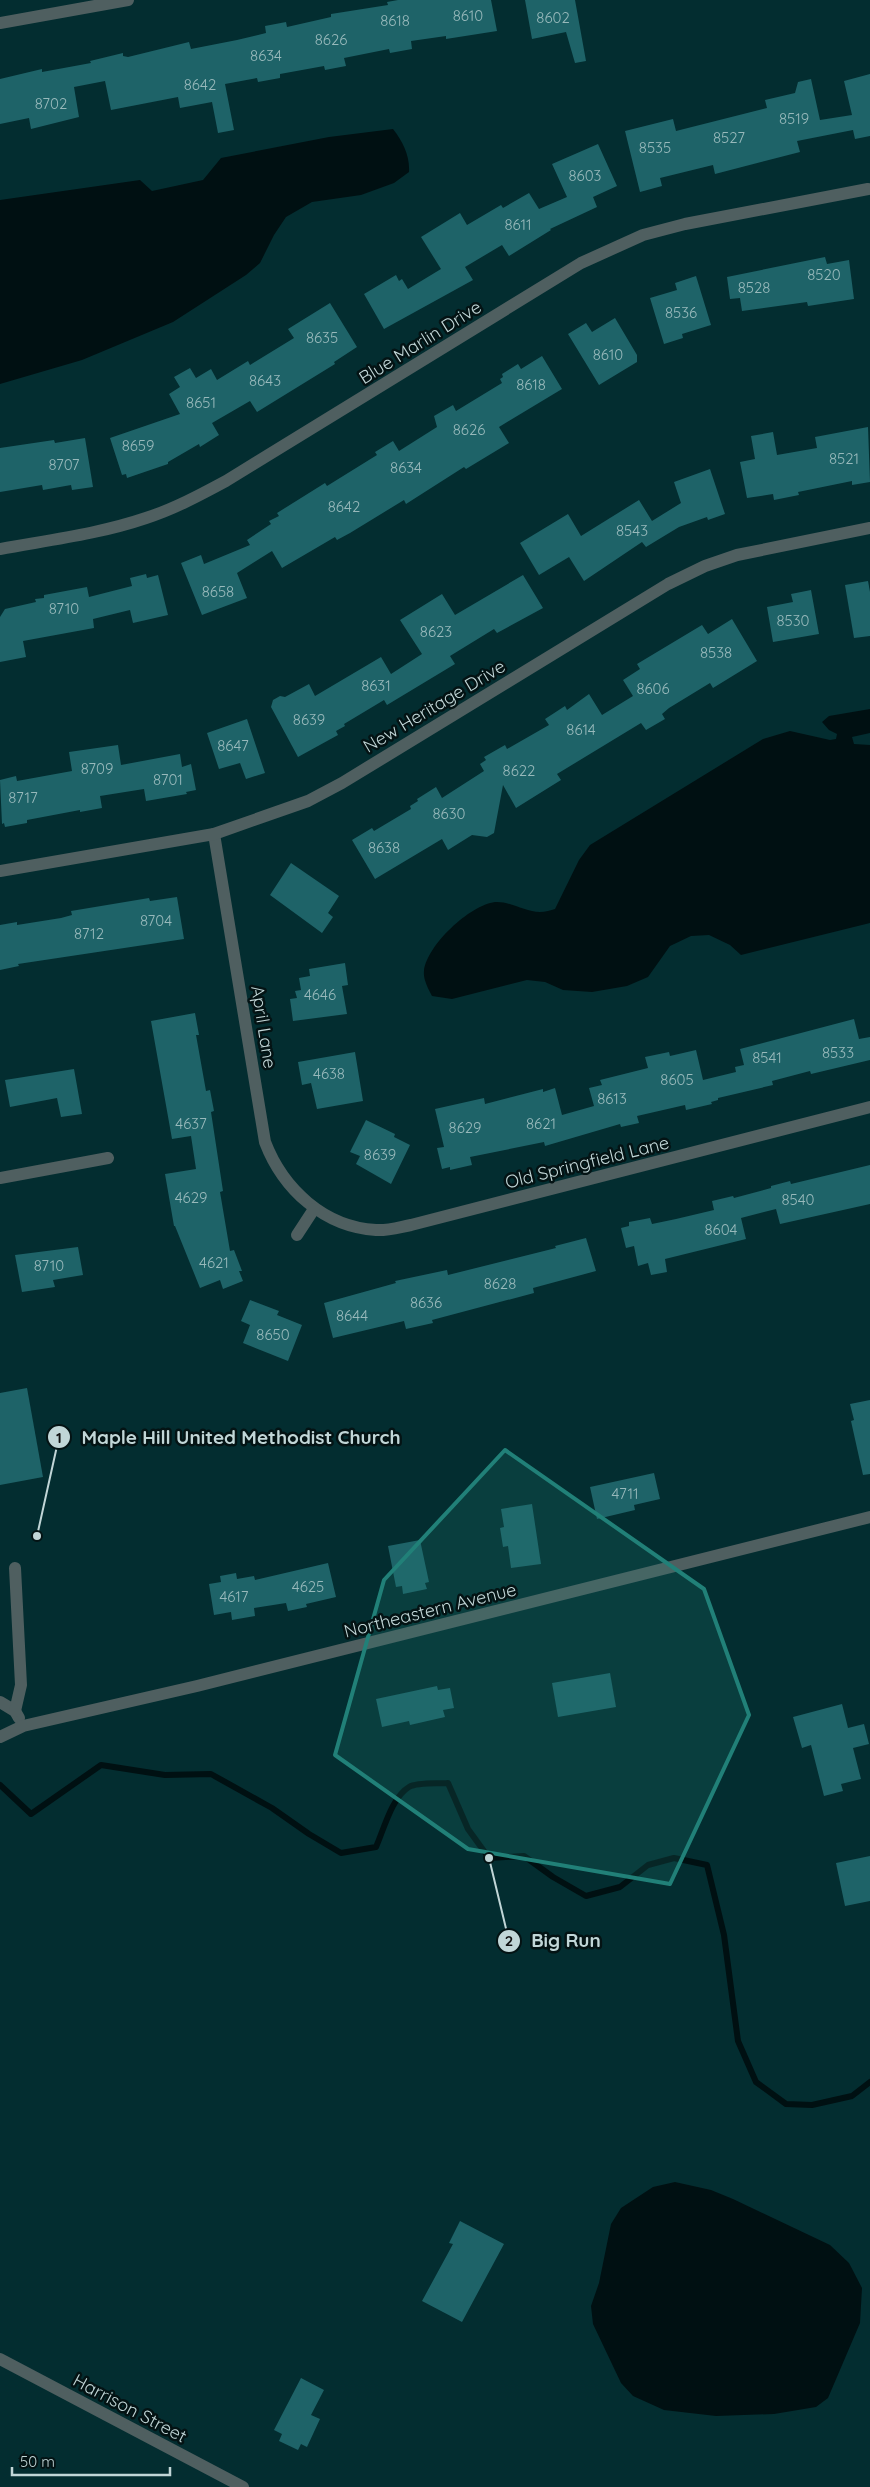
<svg xmlns="http://www.w3.org/2000/svg" width="870" height="2487" font-family="Quicksand,sans-serif">
	<style>
		.water { fill: #001012 }
		.lines { fill: none; stroke-linecap: round; stroke-linejoin: round }
		.stream { stroke: #001012; stroke-width: 6 }
		.building { fill: #1e6368 }
		.minor { stroke: #4f5f60; stroke-width: 12 }
		.marked { fill: #218078; fill-opacity: 0.2; stroke: #218078; stroke-width: 4; stroke-linejoin: round }
		.labels { text-anchor: middle; dominant-baseline: central; stroke-width: 5; stroke-linejoin: round; paint-order: stroke }
		.number-label { font-size: 15px; fill: #98b9bb }
		.street-label { font-size: 18px; fill: #c1d6d7; stroke: #041314 }
		.leader { fill: none; stroke: #c1d6d7; stroke-width: 2 }
		.callout-dot { fill: #c1d6d7; stroke: #041314; stroke-width: 2 }
		.mark-label { font-size: 15px; text-anchor: middle; font-weight: bold; fill: #111 }
		.callout-label { font-size: 19px; text-anchor: middle; font-weight: bold; fill: #c1d6d7; stroke: #041314; stroke-width: 5; stroke-linejoin: round; paint-order: stroke }
	</style>
	<rect width="100%" height="100%" fill="#032d30"/>
	<g class="water">
		<path d="M393,129C403,142 410,156 409,172L394,183L361,195L312,202L286,217L274,235L260,263L246,275L173,322L82,360L0,384V200L140,180L152,191L203,180L221,158L329,137Z"/>
		<path d="M870,709V733L852,737L854,744L870,745V923L741,955L730,945L709,935L691,936L670,946L648,977L627,986L592,992L563,990L545,982L527,980L452,999L432,996C428,988 423,979 424,971C427,945 470,905 495,902C510,901 525,912 540,912C545,912 551,910 555,909L579,860L590,845L763,739L790,731L830,740L836,739L837,734L829,730L822,722L829,716Z"/>
		<polygon points="675,2182 711,2190 733,2199 830,2245 849,2263 862,2288 860,2323 828,2398 816,2407 774,2414 716,2416 664,2410 633,2396 621,2383 593,2324 591,2306 599,2283 611,2224 621,2208 653,2187"/>
	</g>
	<g class="lines">
		<path class="stream" d="M0,1785L31,1814L101,1765L165,1775L211,1774L272,1808L309,1834L341,1853L376,1847C384,1829 392,1797 409,1787C418,1782 437,1784 448,1783L468,1829L489,1858L524,1856L553,1877L586,1896L620,1887L648,1865L674,1858L707,1865L724,1935L738,2041L756,2082L786,2104L812,2105L852,2096L870,2082"/>
	</g>
	<g class="building">
		<polygon points="398,0 491,0 497,31 446,39 446,36 411,41 412,49 390,53 389,49 344,58 346,66 325,70 324,66 280,74 280,78 258,82 257,78 225,84 234,130 218,133 212,102 180,108 178,97 111,110 105,81 74,87 79,117 31,129 29,118 0,124 0,79 42,69 42,72 91,63 90,61 123,53 123,56 128,57 189,42 191,49 237,40 266,33 265,26 286,22 287,27 331,17 331,14 388,5 387,2"/>
		<polygon points="525,0 575,0 586,61 575,63 566,32 532,39"/>
		<polygon points="870,74 870,136 855,139 853,130 797,141 800,152 715,174 713,165 660,178 662,186 640,192 625,131 673,119 676,131 767,108 765,100 795,93 798,82 811,79 820,120 852,115 844,81"/>
		<polygon points="598,144 617,186 593,197 597,207 550,229 551,230 509,256 502,245 465,267 473,280 384,329 364,294 396,275 399,281 402,279 408,289 441,269 421,237 460,213 467,225 501,205 503,208 529,193 539,209 567,197 552,164"/>
		<polygon points="825,257 827,264 849,260 854,299 808,306 807,302 742,311 740,298 730,299 727,277"/>
		<polygon points="696,276 711,325 682,334 683,338 664,344 650,298 677,290 675,283"/>
		<polygon points="330,303 357,347 334,362 335,364 257,412 250,401 212,423 219,435 200,447 199,444 168,462 168,464 127,478 126,474 122,475 110,438 180,414 169,394 180,387 174,377 190,368 196,378 211,369 217,380 248,361 250,365 294,338 288,329"/>
		<polygon points="615,318 637,355 637,362 599,385 568,334 586,323 592,332"/>
		<polygon points="542,356 562,389 499,427 509,443 466,469 464,467 406,504 404,500 350,533 337,540 335,537 282,568 272,551 237,573 247,598 202,615 181,563 201,555 204,564 250,545 247,540 271,524 269,521 279,516 277,513 325,483 327,486 377,455 375,452 393,441 399,451 437,427 434,416 453,405 456,411 502,383 500,379 503,377 502,374 518,364 521,369"/>
		<polygon points="868,427 870,482 852,485 852,481 798,492 799,495 774,500 773,494 747,498 740,462 755,459 751,436 773,432 777,455 817,448 815,437"/>
		<polygon points="85,438 93,487 72,490 71,485 43,490 42,485 0,492 0,448 54,440 55,443"/>
		<polygon points="710,469 725,514 708,520 707,517 679,527 646,547 642,542 584,581 569,557 539,575 520,543 568,514 581,536 639,500 652,521 681,503 674,482"/>
		<polygon points="146,574 147,578 158,575 168,615 133,623 130,610 93,619 94,628 23,641 26,657 0,662 0,617 5,609 36,602 35,599 44,598 44,595 87,587 89,597 132,586 130,578"/>
		<polygon points="523,575 543,608 497,633 494,629 450,656 455,664 387,705 384,700 344,724 345,726 336,731 338,735 298,757 271,707 273,700 280,696 285,697 309,684 315,696 381,657 391,674 422,654 400,620 442,594 455,615"/>
		<polygon points="868,581 870,592 870,636 854,638 845,585"/>
		<polygon points="811,590 819,634 773,642 767,607 793,602 791,594"/>
		<polygon points="732,619 757,661 713,688 710,683 669,708 662,714 665,719 646,730 641,723 557,774 561,780 516,808 503,785 494,833 487,837 472,835 448,850 442,839 375,879 352,840 372,828 374,831 411,809 410,806 418,801 417,799 436,787 442,798 484,771 480,764 486,760 484,757 505,745 507,749 549,725 545,719 565,706 567,710 589,694 602,715 633,696 623,680 640,669 637,664 702,625 708,634"/>
		<polygon points="247,719 265,773 246,779 240,763 219,769 207,733"/>
		<polygon points="118,745 121,765 180,754 182,767 191,764 196,790 186,792 187,794 146,801 144,789 100,796 102,808 80,812 80,810 27,820 27,823 5,827 4,823 2,824 0,780 16,776 17,781 72,771 69,752"/>
		<polygon points="291,863 339,896 328,913 333,917 322,933 270,895"/>
		<polygon points="177,897 184,939 18,964 19,966 0,970 0,925 17,922 17,925 61,918 72,915 71,911 149,898 150,901"/>
		<polygon points="345,963 348,985 342,986 347,1014 293,1021 290,999 297,998 295,991 301,990 299,978 310,976 309,969"/>
		<polygon points="195,1013 199,1035 196,1035 206,1091 210,1090 214,1111 211,1112 223,1191 220,1192 230,1251 234,1250 242,1271 239,1271 243,1281 223,1289 220,1280 200,1288 175,1226 174,1226 165,1174 196,1169 191,1136 172,1139 151,1021"/>
		<polygon points="854,1019 859,1039 870,1037 870,1060 811,1074 810,1071 772,1081 773,1085 718,1098 718,1100 711,1102 712,1104 686,1110 685,1105 637,1116 639,1123 621,1127 620,1124 545,1146 544,1142 470,1157 472,1165 450,1170 450,1167 442,1169 437,1148 444,1147 435,1109 484,1098 485,1104 543,1089 543,1092 555,1088 562,1115 594,1106 589,1088 602,1085 600,1080 648,1068 645,1057 669,1052 670,1056 696,1050 703,1080 736,1072 735,1067 744,1065 740,1049"/>
		<polygon points="355,1052 363,1101 317,1109 311,1083 302,1085 298,1062"/>
		<polygon points="74,1069 82,1114 61,1117 57,1098 10,1107 5,1080"/>
		<polygon points="366,1120 395,1134 394,1137 410,1145 391,1184 356,1164 360,1156 350,1152"/>
		<polygon points="870,1165 870,1204 780,1224 776,1209 741,1218 746,1239 665,1259 667,1272 651,1275 648,1263 638,1266 634,1246 626,1248 621,1228 629,1226 629,1222 650,1218 652,1224 676,1219 714,1210 712,1201 733,1196 734,1198 771,1188 771,1186 790,1181 791,1184"/>
		<polygon points="586,1238 596,1271 533,1288 534,1293 432,1320 433,1323 406,1329 404,1321 333,1338 324,1303 396,1283 395,1281 447,1270 448,1275 556,1248 555,1246"/>
		<polygon points="78,1247 83,1275 53,1280 55,1287 22,1292 15,1255"/>
		<polygon points="250,1300 279,1311 277,1315 302,1325 288,1361 243,1343 250,1325 241,1321"/>
		<polygon points="27,1388 43,1477 0,1485 0,1393"/>
		<polygon points="870,1400 870,1474 863,1475 851,1421 854,1420 850,1404"/>
		<polygon points="654,1473 660,1499 634,1505 635,1510 597,1519 590,1487"/>
		<polygon points="532,1504 541,1564 511,1568 508,1546 503,1547 500,1528 504,1527 501,1509"/>
		<polygon points="420,1540 429,1582 425,1583 427,1589 403,1594 402,1586 396,1587 388,1546"/>
		<polygon points="328,1563 336,1597 306,1604 307,1607 288,1611 286,1603 254,1608 255,1616 232,1620 231,1612 214,1615 209,1584 221,1582 220,1576 236,1573 237,1579 254,1576 255,1580"/>
		<polygon points="610,1673 616,1707 558,1717 552,1683"/>
		<polygon points="437,1686 438,1690 450,1688 454,1708 443,1710 445,1717 410,1725 409,1721 382,1727 376,1699"/>
		<polygon points="842,1704 848,1728 864,1724 869,1744 853,1748 861,1779 841,1784 843,1791 824,1796 811,1745 802,1748 793,1717"/>
		<polygon points="870,1856 870,1901 845,1906 836,1863"/>
		<polygon points="460,2221 504,2244 462,2322 422,2301 453,2244 449,2243"/>
		<polygon points="301,2378 324,2390 311,2415 320,2419 307,2447 301,2444 298,2450 279,2441 282,2434 274,2430"/>
	</g>
	<g class="lines">
		<g class="minor">
			<polyline points="0,23 128,0"/>
			<path d="M0,549C49,540 99,534 146,518C174,509 200,495 226,481L581,263L643,235L685,224L868,189"/>
			<path d="M214,834L265,1142C283,1189 324,1227 376,1230C387,1231 400,1227 411,1225L870,1107"/>
			<polyline points="0,871 214,834 308,801 342,783 668,584 705,566 737,555 870,528"/>
			<polyline points="0,1178 108,1158"/>
			<polyline points="297,1235 314,1209"/>
			<polyline points="0,1702 15,1711 19,1718"/>
			<polyline points="15,1711 21,1685 15,1568"/>
			<polyline points="0,1737 23,1726 197,1686 870,1517"/>
			<polyline points="0,2359 243,2487"/>
		</g>
	</g>
	<path class="marked" d="M505,1450L704,1589L749,1715L670,1884L468,1849L335,1755L384,1580Z"/>
	<g class="labels">
		<g class="number-label">
			<text x="468" y="15">8610</text>
			<text x="553" y="17">8602</text>
			<text x="395" y="20">8618</text>
			<text x="331" y="39">8626</text>
			<text x="266" y="55">8634</text>
			<text x="200" y="84">8642</text>
			<text x="51" y="103">8702</text>
			<text x="794" y="118">8519</text>
			<text x="729" y="137">8527</text>
			<text x="655" y="147">8535</text>
			<text x="585" y="175">8603</text>
			<text x="518" y="224">8611</text>
			<text x="824" y="274">8520</text>
			<text x="754" y="287">8528</text>
			<text x="681" y="312">8536</text>
			<text x="322" y="337">8635</text>
			<text x="608" y="354">8610</text>
			<text x="265" y="380">8643</text>
			<text x="531" y="384">8618</text>
			<text x="201" y="402">8651</text>
			<text x="469" y="429">8626</text>
			<text x="138" y="445">8659</text>
			<text x="844" y="458">8521</text>
			<text x="64" y="464">8707</text>
			<text x="406" y="467">8634</text>
			<text x="344" y="506">8642</text>
			<text x="632" y="530">8543</text>
			<text x="218" y="591">8658</text>
			<text x="64" y="608">8710</text>
			<text x="793" y="620">8530</text>
			<text x="436" y="631">8623</text>
			<text x="716" y="652">8538</text>
			<text x="376" y="685">8631</text>
			<text x="653" y="688">8606</text>
			<text x="309" y="719">8639</text>
			<text x="581" y="729">8614</text>
			<text x="233" y="745">8647</text>
			<text x="97" y="768">8709</text>
			<text x="519" y="770">8622</text>
			<text x="168" y="779">8701</text>
			<text x="23" y="797">8717</text>
			<text x="449" y="813">8630</text>
			<text x="384" y="847">8638</text>
			<text x="156" y="920">8704</text>
			<text x="89" y="933">8712</text>
			<text x="320" y="994">4646</text>
			<text x="838" y="1052">8533</text>
			<text x="767" y="1057">8541</text>
			<text x="329" y="1073">4638</text>
			<text x="677" y="1079">8605</text>
			<text x="612" y="1098">8613</text>
			<text x="191" y="1123">4637</text>
			<text x="541" y="1123">8621</text>
			<text x="465" y="1127">8629</text>
			<text x="380" y="1154">8639</text>
			<text x="191" y="1197">4629</text>
			<text x="798" y="1199">8540</text>
			<text x="721" y="1229">8604</text>
			<text x="214" y="1262">4621</text>
			<text x="49" y="1265">8710</text>
			<text x="500" y="1283">8628</text>
			<text x="426" y="1302">8636</text>
			<text x="352" y="1315">8644</text>
			<text x="273" y="1334">8650</text>
			<text x="625" y="1493">4711</text>
			<text x="308" y="1586">4625</text>
			<text x="234" y="1596">4617</text>
		</g>
		<g class="street-label">
			<text transform="translate(420 342) rotate(-32)">Blue Marlin Drive</text>
			<text transform="translate(434 706) rotate(-31)">New Heritage Drive</text>
			<text transform="translate(264 1027) rotate(81)">April Lane</text>
			<text transform="translate(587 1162) rotate(-14)">Old Springfield Lane</text>
			<text transform="translate(430 1610) rotate(-14)">Northeastern Avenue</text>
			<text transform="translate(130 2408) rotate(28)">Harrison Street</text>
		</g>
	</g>
	<path class="leader" d="M37 1536L59 1437M489 1858L509 1941"/>
	<g class="callout-dot">
		<circle cx="37" cy="1536" r="5"/>
		<circle cx="489" cy="1858" r="5"/>
		<circle cx="59" cy="1437" r="12"/>
		<circle cx="509" cy="1941" r="12"/>
	</g>
	<g class="mark-label">
		<text x="59" y="1443">1</text>
		<text x="509" y="1946">2</text>
	</g>
	<g class="callout-label">
		<text x="241" y="1444">Maple Hill United Methodist Church</text>
		<text x="566" y="1947">Big Run</text>
	</g>
	<path d="M12 2467v8h158v-8" fill="none" stroke="#c1d6d7" stroke-width="2.5"/>
	<text x="20" y="2467" font-size="15" fill="#c1d6d7" stroke="#041314" stroke-width="4" paint-order="stroke">50 m</text>
</svg>
